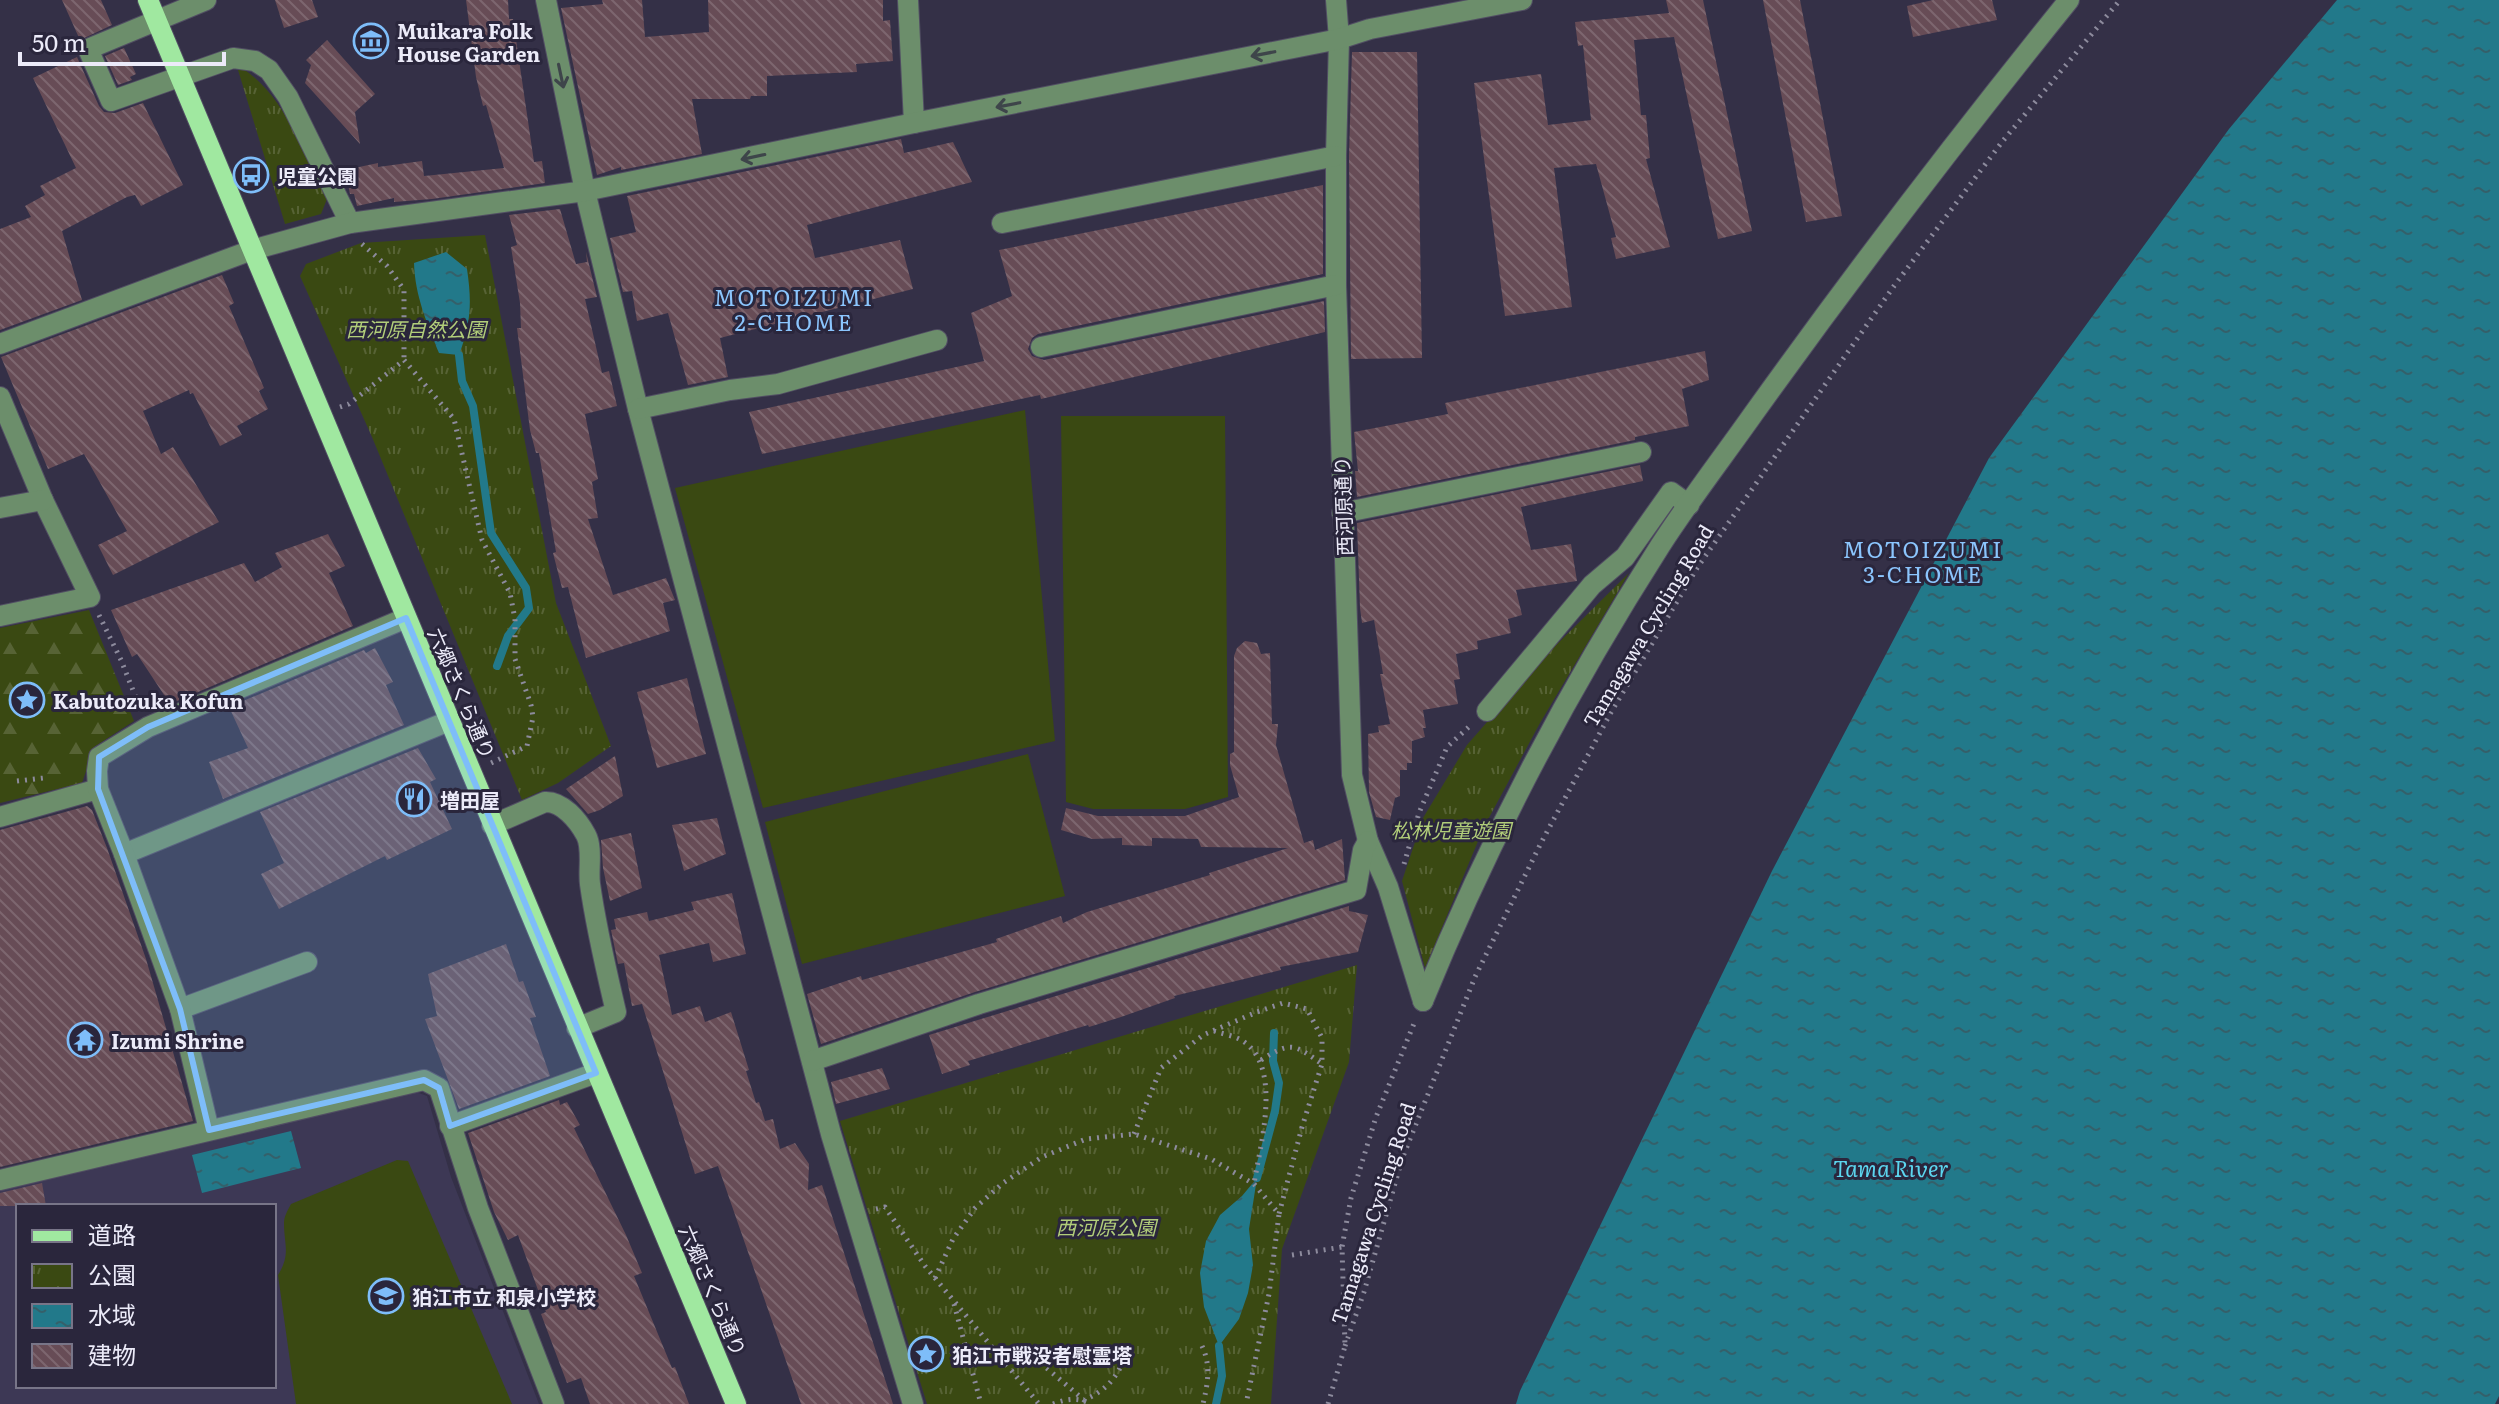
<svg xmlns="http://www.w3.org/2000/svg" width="2499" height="1404" font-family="Literata,'Noto Sans JP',serif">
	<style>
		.built { fill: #3d3855; fill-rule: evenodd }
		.forest { fill: url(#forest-firs) }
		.park { fill: url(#park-tufts) }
		.garden { fill: #3a4912 }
		.water { fill: url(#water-ripples) }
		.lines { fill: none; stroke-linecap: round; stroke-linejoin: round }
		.stream { stroke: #22798a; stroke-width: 8 }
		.building { fill: url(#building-back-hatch) }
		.minor-casing { stroke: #514e63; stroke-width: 22 }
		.major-casing { stroke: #514e63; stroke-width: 22 }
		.path { stroke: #8d8b9d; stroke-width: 5; stroke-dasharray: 2 6; stroke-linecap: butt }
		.minor { stroke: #6c8e6b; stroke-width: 20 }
		.major { stroke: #a0e8a0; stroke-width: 20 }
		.oneway { stroke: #3e454a }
		.marked { fill: #7ebdf9; fill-opacity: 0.2; stroke: #7ebdf9; stroke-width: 6; stroke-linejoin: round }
		.labels { text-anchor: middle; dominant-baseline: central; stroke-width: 6; stroke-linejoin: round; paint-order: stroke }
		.poi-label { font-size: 20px; font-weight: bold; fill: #ecebf9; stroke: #2a263c; text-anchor: start }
		.park-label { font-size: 20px; font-style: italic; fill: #b2ce7a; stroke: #2a263c }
		.street-label { font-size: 20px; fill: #ecebf9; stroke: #2a263c }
		.neighbourhood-label { font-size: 22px; letter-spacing: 2px; fill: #8bc5fd; stroke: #2a263c }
		.water-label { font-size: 22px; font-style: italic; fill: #5cd6ef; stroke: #2a263c }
	</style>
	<defs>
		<pattern id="forest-firs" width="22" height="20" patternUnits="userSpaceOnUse" patternTransform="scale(2)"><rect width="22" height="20" fill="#3a4912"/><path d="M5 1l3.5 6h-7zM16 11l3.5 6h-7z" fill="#576335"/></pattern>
		<pattern id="park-tufts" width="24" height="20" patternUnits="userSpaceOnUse" patternTransform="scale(2)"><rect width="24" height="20" fill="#3a4912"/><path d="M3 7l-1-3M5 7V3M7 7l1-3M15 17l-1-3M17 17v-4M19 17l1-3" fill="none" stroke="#576335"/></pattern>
		<pattern id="water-ripples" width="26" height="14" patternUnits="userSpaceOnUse" patternTransform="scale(2)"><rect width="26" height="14" fill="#22798a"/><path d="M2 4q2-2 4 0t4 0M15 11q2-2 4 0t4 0" fill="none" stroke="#34606a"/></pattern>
		<pattern id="building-back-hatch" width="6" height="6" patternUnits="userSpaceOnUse" patternTransform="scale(2)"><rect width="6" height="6" fill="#674c56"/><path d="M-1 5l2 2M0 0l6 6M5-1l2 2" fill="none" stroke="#7d666f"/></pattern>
	</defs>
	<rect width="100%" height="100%" fill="#343047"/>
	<path class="built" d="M416,1092L427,1096L451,1177L539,1404H0V1189ZM18,1206H274V1386H18Z"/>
	<polygon class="forest" points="89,610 134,721 94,747 82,783 0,803 0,628"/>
	<g class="park">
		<path d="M242,68C285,96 305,155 327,199L321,214L285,224L238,70Z"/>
		<polygon points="485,235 556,603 611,746 558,783 522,800 372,437 300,276 306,264 361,243"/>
		<polygon points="1629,573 1540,723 1484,827 1425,968 1402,881 1423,818 1467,745 1543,658"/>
		<polygon points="1357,965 1349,1062 1282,1249 1271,1404 927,1404 840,1121"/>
	</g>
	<g class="garden">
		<polygon points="1025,410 1055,741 763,808 675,488"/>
		<polygon points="1061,416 1225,416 1228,797 1185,809 1093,809 1066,802"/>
		<polygon points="1028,754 1065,896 802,964 765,822"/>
		<path d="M397,1160L408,1161L512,1404H296L278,1275C291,1254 284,1245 284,1223C284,1216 288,1210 291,1204Z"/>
	</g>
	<g class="water">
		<polygon points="2337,0 2499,0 2499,1396 2495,1404 1516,1404 1520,1391 1772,871 1989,458 2229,129"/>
		<path d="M446,252L467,269C472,303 471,322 459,355L439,353C427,323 415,296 414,263Z"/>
		<polygon points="291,1131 301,1168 202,1193 192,1155"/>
		<polygon points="1257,1178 1249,1229 1253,1265 1248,1293 1239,1319 1219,1346 1204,1307 1200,1273 1206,1241 1220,1215 1242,1196"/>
	</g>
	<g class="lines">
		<g class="stream">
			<polyline points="459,355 462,381 473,406 491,533 526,588 529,608 508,636 497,666"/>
			<polyline points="1257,1178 1275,1111 1279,1083 1273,1061 1274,1033"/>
			<polyline points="1216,1404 1222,1376 1219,1346"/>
		</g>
	</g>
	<g class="building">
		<polygon points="62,0 101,0 112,25 80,40"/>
		<polygon points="275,0 312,0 318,17 284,28"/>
		<polygon points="466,0 508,0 509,19 513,19 534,162 542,161 545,183 432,199 394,202 394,198 357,206 354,194 350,194 345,170 378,163 378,167 422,161 424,176 504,168 486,105 483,106 476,77"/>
		<polygon points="602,0 642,0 645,37 709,32 708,0 883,0 883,21 890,20 893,61 856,64 857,72 767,76 767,96 751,96 750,99 692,99 702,154 621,170 621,167 597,175 561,8 603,4"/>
		<polygon points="1666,0 1703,0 1752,231 1718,239 1674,37 1634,40 1641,115 1646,115 1650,158 1646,159 1670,247 1616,259 1611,238 1616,237 1596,164 1554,168 1572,307 1505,316 1474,83 1541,74 1548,125 1591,120 1583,45 1578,46 1575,22 1669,13"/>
		<polygon points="1763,0 1800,0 1842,216 1806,222"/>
		<polygon points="1933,0 1992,0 1997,20 1913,37 1907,6"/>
		<polygon points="327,40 375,94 355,112 360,144 305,83 311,65 306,60"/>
		<polygon points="124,48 136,74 130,77 132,80 118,85 105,56"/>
		<polygon points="1352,52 1417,52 1422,358 1351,359 1349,156"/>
		<polygon points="77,57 99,106 104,112 115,113 143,103 183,185 141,206 135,195 127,197 62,231 82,300 0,330 0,229 31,217 25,206 45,195 40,186 76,168 33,78"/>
		<polygon points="901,139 904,153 953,142 972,182 807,225 815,258 900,240 913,289 720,338 728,377 688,385 668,313 637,321 632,291 623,292 610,238 636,232 627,196"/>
		<polygon points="1323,185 1323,274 1038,334 1032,338 1028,349 1032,356 1044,360 1324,301 1325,332 1041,399 1040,395 762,454 749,412 984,361 971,313 1012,296 999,250"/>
		<polygon points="560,209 576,264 587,262 586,252 597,297 585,299 602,373 609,371 617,406 585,414 598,479 592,482 598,518 588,519 613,595 666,578 675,600 663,603 670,631 586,658 568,587 562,588 553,553 556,552 539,453 536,453 530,430 517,328 521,328 520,303 511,247 517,245 509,215"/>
		<polygon points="222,275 234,303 229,306 264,388 259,391 268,409 237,426 242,435 220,446 193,393 190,394 189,390 143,411 161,454 173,447 219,522 113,575 98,545 127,531 84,454 48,469 1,357"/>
		<polygon points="1705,351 1709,380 1682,389 1689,426 1635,437 1635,440 1357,497 1355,471 1358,471 1354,432 1448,414 1445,403"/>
		<polygon points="1640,465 1643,481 1521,507 1531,550 1571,544 1577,581 1516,590 1522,615 1508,619 1511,633 1477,641 1478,649 1456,654 1460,679 1454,680 1458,704 1423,710 1426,728 1423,728 1425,737 1412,741 1412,763 1407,763 1407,770 1400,770 1400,796 1395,798 1390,820 1376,817 1369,792 1368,734 1379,732 1378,726 1390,724 1380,674 1383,674 1374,620 1362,623 1360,608 1357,523"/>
		<polygon points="328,534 345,566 329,573 353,626 170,704 137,654 132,657 111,610 244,563 255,582 282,567 275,553"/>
		<polygon points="1245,641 1257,643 1261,654 1270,653 1272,724 1278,724 1276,745 1304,843 1313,840 1315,850 1342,839 1345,880 975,992 821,1044 807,994 861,976 862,980 997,942 996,939 1061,916 1063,923 1087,912 1210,875 1209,873 1288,848 1201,847 1198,839 1152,838 1152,846 1122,845 1122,838 1092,839 1061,830 1066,808 1098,816 1185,816 1239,797 1230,765 1230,754 1234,752 1234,656 1237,648"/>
		<polygon points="375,648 393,682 386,685 404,725 223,799 209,762 248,748 229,707 364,650 366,653"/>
		<polygon points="687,678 706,754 657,768 637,692"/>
		<polygon points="418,748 436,779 430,782 452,829 387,860 385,856 279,909 261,874 284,863 260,812"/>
		<polygon points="615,756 623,796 600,810 588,814 566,789"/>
		<polygon points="87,806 92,810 107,848 146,959 193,1121 0,1167 0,830"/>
		<polygon points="717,818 726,854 684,871 672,825"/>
		<polygon points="631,833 642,888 610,901 603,868 601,840"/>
		<polygon points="732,893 746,954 713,962 709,943 659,955 672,1015 700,1006 705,1022 731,1012 749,1070 746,1071 756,1103 759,1102 765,1121 773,1119 780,1149 795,1143 809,1164 808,1190 822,1185 893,1404 801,1404 718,1166 695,1174 642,1004 632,1006 624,963 618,964 611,930 616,929 614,919 647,912 649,921 694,910 691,902"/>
		<polygon points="1349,906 1349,911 1368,915 1358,952 1280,967 1281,970 1174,996 1175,998 1121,1017 1089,1027 1088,1025 968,1061 970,1065 942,1074 929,1035"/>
		<polygon points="506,944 519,982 523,981 536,1017 530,1018 550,1076 459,1109 425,1019 437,1016 428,974"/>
		<polygon points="882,1068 890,1089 836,1104 831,1082"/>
		<polygon points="559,1100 560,1105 567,1102 580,1125 574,1128 626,1235 642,1273 634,1276 672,1368 675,1367 689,1404 590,1404 581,1378 567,1383 541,1314 546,1312 518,1235 508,1240 494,1212 468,1133"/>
		<polygon points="42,1183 46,1206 0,1206 0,1193"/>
	</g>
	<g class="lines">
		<g class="minor-casing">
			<g id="minor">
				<polyline points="206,0 88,49 111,101 233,58 255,61 269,70 288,97 350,223"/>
				<polyline points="546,0 585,191 638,409 831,1134 913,1404"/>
				<polyline points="908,0 914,123"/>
				<polyline points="1336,0 1339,39 1336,156 1336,285 1352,775 1368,841 1388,887 1423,1001"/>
				<polyline points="1002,223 1336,156"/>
				<polyline points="0,344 252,250 350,223 585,191 914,123 1339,39 1370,29 1522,0"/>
				<polyline points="1041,347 1336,285"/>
				<polyline points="0,397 43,500 90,597 0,616"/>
				<polyline points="638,409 730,390 778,384 937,340"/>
				<polyline points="0,508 43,500"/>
				<polyline points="1342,513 1641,452"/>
				<polyline points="1487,711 1592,585 1625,557 1671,492 1689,505"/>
				<polyline points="0,817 98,789"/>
				<path d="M492,825L545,802C562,801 578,820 586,835C593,848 588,870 590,884C596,928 606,969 616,1012L577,1028"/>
				<polyline points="124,854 449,721"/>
				<path d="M1423,1001C1487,844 1568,690 1660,546C1689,501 1723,457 1754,413C1855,272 1960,135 2069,0"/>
				<polyline points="180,1009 307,962"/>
				<polyline points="812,1061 979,1004 1356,890 1363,850 1368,841"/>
				<polyline points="450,1126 596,1073"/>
				<polyline points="209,1130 180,1009 124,854 98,789 97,771 99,757 148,727 406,618"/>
				<polyline points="0,1180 424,1080 439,1088 478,1208 554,1404"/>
			</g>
		</g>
		<g class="major-casing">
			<polyline id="major" points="148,0 736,1404"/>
		</g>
		<g class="path">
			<polyline points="362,244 387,266 404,290 404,360"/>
			<polyline points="340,407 349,404 404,360 454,419 482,540 510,593 515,619 515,659 531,705 533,717 527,746 491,763"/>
			<polyline points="99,615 121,660 140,708"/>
			<polyline points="17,781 44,778"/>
			<polyline points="1404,864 1419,813 1447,747 1472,724"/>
			<path d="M1214,1031C1223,1034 1235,1036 1243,1041C1283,1068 1260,1145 1254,1184"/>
			<path d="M1261,1060C1291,1041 1294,1044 1322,1064"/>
			<polyline points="1134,1134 1161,1068 1203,1035 1257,1012 1283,1003 1307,1009 1322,1038 1322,1064 1302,1127 1279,1214"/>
			<polyline points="876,1209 885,1207 925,1266 1039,1404"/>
			<polyline points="1292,1255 1342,1247"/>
			<polyline points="935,1278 953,1239 975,1208 1003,1183 1042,1157 1086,1139 1134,1134 1211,1159 1254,1184 1279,1214 1269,1294 1246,1404"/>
			<polyline points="954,1304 981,1404"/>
			<path d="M1202,1346C1211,1365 1208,1383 1203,1404"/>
			<polyline points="1345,1346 1364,1292 1402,1159 1475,977 1541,843 1610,714 1697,568 1894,286 2002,142 2120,0"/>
			<path d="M995,1350L1036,1359L1084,1400C1102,1392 1113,1383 1122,1364"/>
			<path d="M1053,1404C1066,1399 1078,1397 1091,1404"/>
			<polyline points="1328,1404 1345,1346 1342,1247 1351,1198 1376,1117 1415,1021"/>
		</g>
		<use href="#minor" class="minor"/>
		<use href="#major" class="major"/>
	</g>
	<defs><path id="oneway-shaft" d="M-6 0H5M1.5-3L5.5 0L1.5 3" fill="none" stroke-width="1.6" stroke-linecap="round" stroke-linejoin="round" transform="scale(2)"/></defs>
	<g class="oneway">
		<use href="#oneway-shaft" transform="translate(1263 54) rotate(169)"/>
		<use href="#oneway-shaft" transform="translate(561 76) rotate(78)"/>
		<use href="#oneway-shaft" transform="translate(1008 105) rotate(169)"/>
		<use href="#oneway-shaft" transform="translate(753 157) rotate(168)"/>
	</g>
	<path class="marked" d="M406,618L596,1073L450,1126L439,1088L424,1080L209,1130L180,1009L98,789L99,757L148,727Z"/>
	<defs>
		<g id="museum-ring" transform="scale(1.8)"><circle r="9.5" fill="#2a263c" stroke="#7ebdf9" stroke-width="1.5"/><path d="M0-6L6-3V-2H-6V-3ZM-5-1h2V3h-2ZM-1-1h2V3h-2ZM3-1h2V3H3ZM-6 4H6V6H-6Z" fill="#7ebdf9"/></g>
		<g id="bus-ring" transform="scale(1.8)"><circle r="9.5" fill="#2a263c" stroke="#7ebdf9" stroke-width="1.5"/><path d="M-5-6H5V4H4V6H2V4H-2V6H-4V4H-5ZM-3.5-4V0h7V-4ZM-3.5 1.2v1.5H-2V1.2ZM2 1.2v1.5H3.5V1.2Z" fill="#7ebdf9"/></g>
		<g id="sight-ring" transform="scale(1.8)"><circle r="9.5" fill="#2a263c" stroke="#7ebdf9" stroke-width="1.5"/><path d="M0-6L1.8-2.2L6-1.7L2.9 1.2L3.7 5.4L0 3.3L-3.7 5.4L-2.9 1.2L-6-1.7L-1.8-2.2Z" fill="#7ebdf9"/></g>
		<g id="restaurant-ring" transform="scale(1.8)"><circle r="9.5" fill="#2a263c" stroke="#7ebdf9" stroke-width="1.5"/><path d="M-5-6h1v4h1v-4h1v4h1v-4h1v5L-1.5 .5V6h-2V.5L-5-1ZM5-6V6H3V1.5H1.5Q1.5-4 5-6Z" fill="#7ebdf9"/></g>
		<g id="temple-ring" transform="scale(1.8)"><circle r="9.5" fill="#2a263c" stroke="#7ebdf9" stroke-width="1.5"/><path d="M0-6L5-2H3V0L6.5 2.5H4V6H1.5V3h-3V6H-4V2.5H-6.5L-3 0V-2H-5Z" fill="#7ebdf9"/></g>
		<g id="school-ring" transform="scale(1.8)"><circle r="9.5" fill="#2a263c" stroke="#7ebdf9" stroke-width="1.5"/><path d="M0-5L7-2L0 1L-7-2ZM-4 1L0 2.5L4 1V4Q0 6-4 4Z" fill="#7ebdf9"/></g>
	</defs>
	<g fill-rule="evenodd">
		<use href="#museum-ring" x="371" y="41"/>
		<use href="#bus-ring" x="251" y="175"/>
		<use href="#sight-ring" x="27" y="700"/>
		<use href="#restaurant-ring" x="414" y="799"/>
		<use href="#temple-ring" x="85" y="1040"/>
		<use href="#school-ring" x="386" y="1296"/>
		<use href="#sight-ring" x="926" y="1354"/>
	</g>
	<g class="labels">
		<g class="poi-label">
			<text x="397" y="30">Muikara Folk<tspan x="397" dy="23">House Garden</tspan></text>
			<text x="277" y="175">児童公園</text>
			<text x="53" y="700">Kabutozuka Kofun</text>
			<text x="440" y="799">増田屋</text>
			<text x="111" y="1040">Izumi Shrine</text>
			<text x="412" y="1296">狛江市立 和泉小学校</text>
			<text x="952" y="1354">狛江市戦没者慰霊塔</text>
		</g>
		<g class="park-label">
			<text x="416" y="328">西河原自然公園</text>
			<text x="1451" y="829">松林児童遊園</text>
			<text x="1106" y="1226">西河原公園</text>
		</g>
		<g class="street-label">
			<text transform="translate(1342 506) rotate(-92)">西河原通り</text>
			<text transform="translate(1647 625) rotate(-59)">Tamagawa Cycling Road</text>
			<text transform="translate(463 693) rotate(67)">六郷さくら通り</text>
			<text transform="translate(1372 1213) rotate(-72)">Tamagawa Cycling Road</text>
			<text transform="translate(714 1290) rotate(67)">六郷さくら通り</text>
		</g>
		<g class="neighbourhood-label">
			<text x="794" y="296">MOTOIZUMI<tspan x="794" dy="25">2-CHOME</tspan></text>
			<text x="1923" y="548">MOTOIZUMI<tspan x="1923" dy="25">3-CHOME</tspan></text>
		</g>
		<g class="water-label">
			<text x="1891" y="1167">Tama River</text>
		</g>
	</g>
	<rect x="16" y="1204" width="260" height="184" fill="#2a263c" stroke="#787588" stroke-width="2"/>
	<rect x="32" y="1230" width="40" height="12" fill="#a0e8a0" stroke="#787588" stroke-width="2"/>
	<text x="88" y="1244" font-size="24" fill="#ecebf9">道路</text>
	<rect x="32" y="1264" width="40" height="24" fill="url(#park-tufts)" stroke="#787588" stroke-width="2"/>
	<text x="88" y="1284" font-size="24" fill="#ecebf9">公園</text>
	<rect x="32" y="1304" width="40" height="24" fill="url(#water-ripples)" stroke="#787588" stroke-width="2"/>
	<text x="88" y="1324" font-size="24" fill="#ecebf9">水域</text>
	<rect x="32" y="1344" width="40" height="24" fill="url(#building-back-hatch)" stroke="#787588" stroke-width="2"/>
	<text x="88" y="1364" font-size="24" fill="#ecebf9">建物</text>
	<path d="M20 52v12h204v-12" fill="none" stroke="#ecebf9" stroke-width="4"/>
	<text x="32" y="52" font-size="24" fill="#ecebf9" stroke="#2a263c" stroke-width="6" paint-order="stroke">50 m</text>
</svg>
